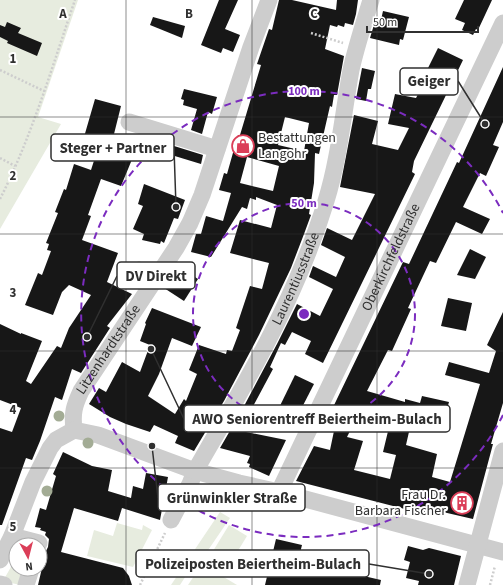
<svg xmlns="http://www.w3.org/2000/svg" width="503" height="585" font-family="'Source Sans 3',sans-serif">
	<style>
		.green { fill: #e7ecdf }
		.building { fill: #171717; fill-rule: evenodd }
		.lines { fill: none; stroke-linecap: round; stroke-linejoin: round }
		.path { stroke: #cdcdcd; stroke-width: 2.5; stroke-dasharray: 2 2; stroke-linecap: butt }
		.minor { stroke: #cdcdcd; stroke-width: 17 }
		.tree { fill: #a3ac95 }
		.grid { fill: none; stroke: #303030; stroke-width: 1; stroke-opacity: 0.55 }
		.ring { fill: none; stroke: #7b2cbf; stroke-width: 2; stroke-dasharray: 7 5 }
		.labels { text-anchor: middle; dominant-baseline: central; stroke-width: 4; stroke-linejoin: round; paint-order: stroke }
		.poi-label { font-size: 14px; fill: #303030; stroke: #fff; text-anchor: start }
		.street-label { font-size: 14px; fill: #303030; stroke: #fff }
		.grid-label { font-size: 13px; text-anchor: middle; font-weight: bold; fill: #303030; stroke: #fff; stroke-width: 4; stroke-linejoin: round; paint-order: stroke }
		.centre { fill: #7b2cbf; stroke: #fff; stroke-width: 2 }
		.ring-label { font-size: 12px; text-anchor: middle; font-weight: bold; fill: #7b2cbf; stroke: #fff; stroke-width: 4; stroke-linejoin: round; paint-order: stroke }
		.leader { fill: none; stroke: #303030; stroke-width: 1.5 }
		.callout-dot { fill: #303030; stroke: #fff; stroke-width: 1.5 }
		.callout { fill: #fff; stroke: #303030; stroke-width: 1.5 }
		.callout-label { font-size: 15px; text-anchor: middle; font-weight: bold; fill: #303030 }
	</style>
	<rect width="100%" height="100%" fill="#fff"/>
	<g class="green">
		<polygon points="0,0 78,0 38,117 61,124 0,229"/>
		<polygon points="220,512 230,518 200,562 196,560 180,585 171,585"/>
		<polygon points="117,523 142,530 143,525 152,530 133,567 87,556 94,530 113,536"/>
		<polygon points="229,525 247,536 228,567 210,556"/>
		<polygon points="16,558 16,569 26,569 20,585 3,581"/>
		<polygon points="202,564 237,585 188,585"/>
	</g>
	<g class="building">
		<polygon points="219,0 238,0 225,29 240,35 233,52 223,48 221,53 201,45"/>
		<path d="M279,0H292L336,10L337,0H358L356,14L353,25L345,23L344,27L338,25L337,27L330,25L325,49L344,56L337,95H334L332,107L330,106L319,154L315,153L314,183L309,214L311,215L304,234L291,268L259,335L224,401L194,451L175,443L178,436L154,425L150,432L126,424L110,417L89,404L99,388L106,392L122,362L140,372L150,345L140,341L146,324L145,323L152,308L201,327L192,346L172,338L159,374L148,396L175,414L184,399L186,401L197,374L189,370L199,345L226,354L227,350L232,351L240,330L236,328L250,286L262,289L269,263L230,253L240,220L271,228L277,205L256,197V200L250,198L247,209L242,207L211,257L191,252L196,234H201L206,216L223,221L231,193L219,190L224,173L227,174L238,135H240L261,65L257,64L269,29L272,30ZM285,117L309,123L304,151L278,145ZM247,157L279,166L273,191L240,183Z"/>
		<polygon points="464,0 492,0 478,30 476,29 473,35 462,30 465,23 455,19"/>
		<polygon points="383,11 409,17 403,40 400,39 399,45 370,38 376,18 381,20"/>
		<polygon points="153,17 185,26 182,38 150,25"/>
		<polygon points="7,22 21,28 18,33 42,43 37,56 7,43 8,41 0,37 0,25 5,27"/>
		<polygon points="438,48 463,60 414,161 412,172 415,174 323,363 305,354 311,341 292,332 285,345 281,343 270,367 273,369 251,410 243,408 277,344 297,304 320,316 333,289 309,277 313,266 336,277 345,257 321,245 327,228 352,240 375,194 340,187 354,115 378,121 372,144 398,150 409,128 388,124 395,94 416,98 429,73 426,72"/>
		<path d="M503,67V122L493,145L499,147L486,176L480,173L463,207L490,219L482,234L456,222L436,263L430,261L408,308L411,309L392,351L388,350L367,391L405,402V399L420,403L422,396L449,402L441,430L411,423L406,445L437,454L432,477L450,482L480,384L445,375L449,362L489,373L496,351L487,345L503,312V403L491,444H493L473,519L430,509L428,515L296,481L314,446L330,450L334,431L323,428L403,262L409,264L457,162L459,163ZM359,413L382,419V421L390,423L383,452L396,455L390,479L354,470L363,441L347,437Z"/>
		<polygon points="362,68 375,71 371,89 368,89 366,101 356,99"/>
		<polygon points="184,89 217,97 212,114 208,112 202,134 191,130 197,109 183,105 184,100 181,99"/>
		<polygon points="95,99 121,106 113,138 138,145 121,186 101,179 88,215 91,216 82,240 118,253 107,282 132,294 107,326 110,328 81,373 72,369 62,400 55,397 40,441 32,460 26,458 2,525 0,525 0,428 12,432 21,408 0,400 0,324 21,334 21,333 42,341 26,381 31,384 57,346 61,348 69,328 91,295 69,285 62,292 53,315 25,305 38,273 42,275 51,251 47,250 49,244 46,243 58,213 55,212 64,189 66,190 74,164 91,170 100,142 84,137"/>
		<polygon points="158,141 203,155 201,164 155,150"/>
		<polygon points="144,184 185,200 178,219 174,218 164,243 161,241 160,244 142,240 144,234 133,229 143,206 138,204"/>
		<polygon points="470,249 486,257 475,279 457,275"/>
		<polygon points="178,266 198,279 184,301 164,288"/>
		<polygon points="448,298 472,303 466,331 441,326"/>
		<polygon points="295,375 314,384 295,421 275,416"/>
		<polygon points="231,429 286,440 269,476 249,467 250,464 247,463 250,456 220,448"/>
		<polygon points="63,452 92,466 112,470 108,491 131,498 133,486 143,489 146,473 168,477 160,520 122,508 118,521 74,508 61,552 123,568 129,576 132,585 38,585 46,551 48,547 49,539 45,535 46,532 40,530 41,528 35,527 40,508 46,510 56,476 53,474"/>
		<polygon points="276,539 302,545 298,561 381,580 380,585 265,585"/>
		<polygon points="408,546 423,550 429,548 461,556 454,585 418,585 419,581 406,578 410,562 404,560"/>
	</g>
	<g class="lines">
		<g class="path">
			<polyline points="311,33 343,43"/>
			<polyline points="0,70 44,91"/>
			<polyline points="0,158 15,166"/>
			<path d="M0,199C32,136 52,67 75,0"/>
			<polyline points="140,585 165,533"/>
			<polyline points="490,585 495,566"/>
		</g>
		<g class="minor">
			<polyline points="129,122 217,149"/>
			<path id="s1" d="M74,430C72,413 74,406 81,391L176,248L190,223L202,195L251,47L269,0"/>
			<path id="s2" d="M279,492L503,23"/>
			<path id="s3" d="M171,520L190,484L195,471C246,383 296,299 326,201C339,159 343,114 351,70C356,47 364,23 371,0"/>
			<polyline points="12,536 39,543 38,545"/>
			<polyline points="0,560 12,536 33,482 50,448 56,440 74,430 98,435 195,471 239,483 279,492 503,552"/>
			<polyline points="0,584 4,585"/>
			<polyline points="26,585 31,569"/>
			<polyline points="467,585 503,451"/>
		</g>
	</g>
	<g class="tree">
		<circle cx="139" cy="267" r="5.5"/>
		<circle cx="59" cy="416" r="5.5"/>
		<circle cx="88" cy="443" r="5.5"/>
		<circle cx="47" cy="491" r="5.5"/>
	</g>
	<path class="grid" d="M126,0V585M252,0V585M377,0V585M0,117H503M0,234H503M0,351H503M0,468H503"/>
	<g class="ring">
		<circle cx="304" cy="314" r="111"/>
		<path d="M503 415A223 223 0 1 1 503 213"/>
	</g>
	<defs>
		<g id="shop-ring" transform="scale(1.15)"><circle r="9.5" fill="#fff" stroke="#db3e58" stroke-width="1.5"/><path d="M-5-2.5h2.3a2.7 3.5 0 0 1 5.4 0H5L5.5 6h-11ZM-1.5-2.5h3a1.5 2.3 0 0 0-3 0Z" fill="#db3e58"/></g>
		<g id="building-ring" transform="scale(1.15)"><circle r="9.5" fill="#fff" stroke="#db3e58" stroke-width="1.5"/><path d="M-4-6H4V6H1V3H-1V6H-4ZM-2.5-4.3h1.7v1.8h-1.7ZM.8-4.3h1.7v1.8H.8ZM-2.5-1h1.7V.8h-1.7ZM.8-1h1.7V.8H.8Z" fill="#db3e58"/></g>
	</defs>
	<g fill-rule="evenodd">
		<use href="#shop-ring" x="243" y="146"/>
		<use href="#building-ring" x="462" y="503"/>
	</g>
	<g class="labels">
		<g class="poi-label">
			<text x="258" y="138">Bestattungen<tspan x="258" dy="16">Langohr</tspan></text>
			<text x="446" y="495" text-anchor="end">Frau Dr.<tspan x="446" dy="16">Barbara Fischer</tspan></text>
		</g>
		<g class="street-label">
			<text stroke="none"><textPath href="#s2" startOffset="260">Oberkirchfeldstraße</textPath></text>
			<text stroke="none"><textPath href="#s3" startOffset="272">Laurentiusstraße</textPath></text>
			<text stroke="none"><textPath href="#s1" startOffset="90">Litzenhardtstraße</textPath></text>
		</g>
	</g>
	<g class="grid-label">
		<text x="63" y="18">A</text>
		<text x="189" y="18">B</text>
		<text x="314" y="18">C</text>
		<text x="13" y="63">1</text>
		<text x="13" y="180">2</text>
		<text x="13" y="297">3</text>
		<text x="13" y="414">4</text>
		<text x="13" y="531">5</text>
	</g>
	<circle cx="304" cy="314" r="6" class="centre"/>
	<g class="ring-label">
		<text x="304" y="95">100 m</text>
		<text x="304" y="207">50 m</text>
	</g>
	<path class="leader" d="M485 124L458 81M176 207L174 148M87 337L117 276M151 349L184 419M152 446L158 498M429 574L369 564"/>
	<g class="callout-dot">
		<circle cx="485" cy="124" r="4"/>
		<circle cx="176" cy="207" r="4"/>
		<circle cx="87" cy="337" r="4"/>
		<circle cx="151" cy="349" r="4"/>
		<circle cx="152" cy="446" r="4"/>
		<circle cx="429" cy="574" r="4"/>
	</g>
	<g class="callout">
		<rect x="400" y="68" width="58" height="27" rx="4"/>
		<rect x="51" y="134" width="123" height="27" rx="4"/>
		<rect x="117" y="262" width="78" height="27" rx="4"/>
		<rect x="184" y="405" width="266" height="27" rx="4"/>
		<rect x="158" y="484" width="147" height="27" rx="4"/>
		<rect x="136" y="550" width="233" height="27" rx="4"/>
	</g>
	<g class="callout-label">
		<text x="429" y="86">Geiger</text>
		<text x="113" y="153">Steger + Partner</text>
		<text x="156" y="281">DV Direkt</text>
		<text x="317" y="424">AWO Seniorentreff Beiertheim-Bulach</text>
		<text x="232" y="503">Grünwinkler Straße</text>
		<text x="253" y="569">Polizeiposten Beiertheim-Bulach</text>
	</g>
	<g transform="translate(28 557) rotate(173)"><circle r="19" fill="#ffffff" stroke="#acacac"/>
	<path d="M0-3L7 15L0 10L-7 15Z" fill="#db3e58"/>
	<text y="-6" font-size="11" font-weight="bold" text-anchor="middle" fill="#303030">N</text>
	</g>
	<path d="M367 26v6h111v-6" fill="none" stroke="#303030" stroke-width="2"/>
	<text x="373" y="26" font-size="12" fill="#303030" stroke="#ffffff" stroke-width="3" paint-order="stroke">50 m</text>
</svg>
